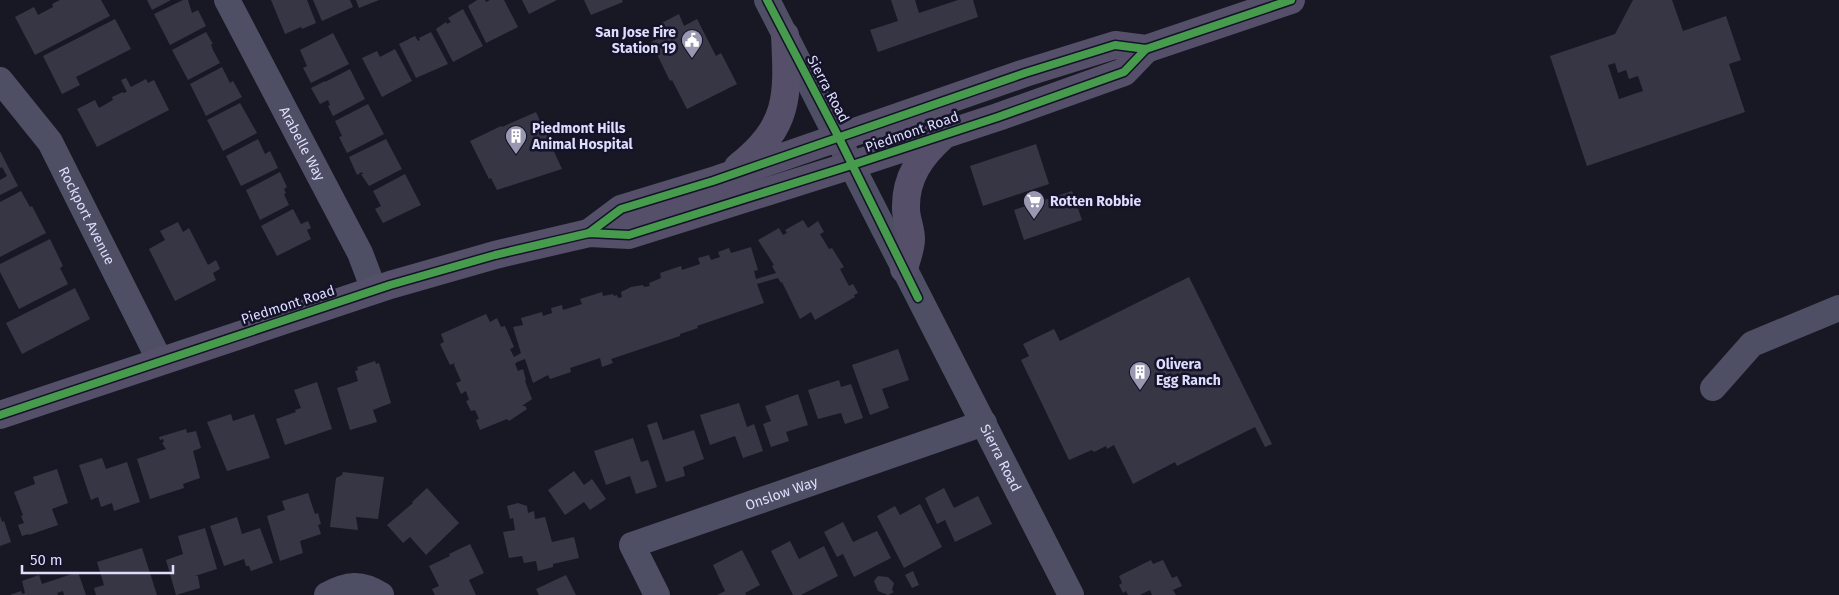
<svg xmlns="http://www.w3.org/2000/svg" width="1839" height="595" font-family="'Fira Sans',sans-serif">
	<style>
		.building { fill: #373645; fill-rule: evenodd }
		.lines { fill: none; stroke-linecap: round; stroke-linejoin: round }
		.minor { stroke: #4e4e64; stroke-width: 26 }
		.major { stroke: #554f69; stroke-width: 28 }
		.cycleway-casing { stroke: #141329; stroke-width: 11 }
		.cycleway { stroke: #469c4c; stroke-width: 8 }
		.labels { text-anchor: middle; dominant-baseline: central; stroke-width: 5; stroke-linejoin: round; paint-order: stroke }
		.poi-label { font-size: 14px; font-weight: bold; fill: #ddddfd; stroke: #141329; text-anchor: start }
		.street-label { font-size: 14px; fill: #ddddfd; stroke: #141329 }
	</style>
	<rect width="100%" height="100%" fill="#181824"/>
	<g class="building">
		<polygon points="60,0 101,0 110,16 35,55 15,17 34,7 38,15 53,7 52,4"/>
		<polygon points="147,0 171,0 152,10"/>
		<polygon points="183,0 188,0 192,13 198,10 206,26 170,45 154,14"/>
		<polygon points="271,0 307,0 316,23 302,29 301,27 285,34"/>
		<polygon points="313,0 350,0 353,7 322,21"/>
		<polygon points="356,0 379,0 359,8"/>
		<polygon points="477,0 485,0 486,2 490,0 504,0 518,27 486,43 468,6"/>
		<polygon points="522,0 557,0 529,14"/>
		<polygon points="584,0 622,0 623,2 591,15"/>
		<polygon points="891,0 915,0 919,13 958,0 973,0 978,17 878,52 870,30 898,21"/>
		<path d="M1633,0H1672L1683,31L1726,16L1741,60L1729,64L1745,112L1587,166L1550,56L1615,34ZM1615,63L1618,73L1626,70L1629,79L1638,76L1643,91L1619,99L1608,65Z"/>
		<polygon points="463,9 483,46 453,62 436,29 446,22 447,24 451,22 448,18"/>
		<polygon points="679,14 684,26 697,19 716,56 721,53 737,84 687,109 672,80 670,81 651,42 657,39 652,28"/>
		<polygon points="115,19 131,49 76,77 80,85 62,94 43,56"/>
		<polygon points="206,32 213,44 211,44 213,50 220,63 188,80 172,50"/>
		<polygon points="431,32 448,64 416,78 399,44 415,36 418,41 420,40 419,38"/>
		<polygon points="333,33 349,64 311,83 303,68 307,66 300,50"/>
		<polygon points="395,49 412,81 382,97 362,58 377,51 380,57"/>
		<polygon points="222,67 230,83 233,81 242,97 206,116 190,84"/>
		<polygon points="350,69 365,99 333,116 328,106 330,105 328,100 320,104 311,88 325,81 325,82"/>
		<polygon points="126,78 131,87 146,79 148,83 154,80 169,110 97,147 77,109 95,100 99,108 113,100 112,97 123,92 123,93 127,92 121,80"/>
		<polygon points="240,103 257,133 223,151 207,120"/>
		<polygon points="368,104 384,134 347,153 339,137 342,136 335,121"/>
		<polygon points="536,112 562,169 497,190 491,178 489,179 470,141 501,126 502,127"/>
		<polygon points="258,139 265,154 270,151 278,168 241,186 226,156"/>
		<polygon points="386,139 402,169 369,186 361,174 363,174 362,172 357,175 349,157"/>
		<polygon points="1036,144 1049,184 983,206 970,166"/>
		<polygon points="0,151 18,186 0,195 0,180 7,176 2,167 0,168"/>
		<polygon points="280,172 287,187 284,189 286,193 284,194 289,205 260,220 246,190"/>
		<polygon points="405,174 421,205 383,223 375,209 381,206 373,191"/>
		<polygon points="21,191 30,207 32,206 46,233 0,257 0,202"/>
		<polygon points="1072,191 1082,220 1024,240 1014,210"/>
		<polygon points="293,209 301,224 308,221 311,228 307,230 311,239 277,256 261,226"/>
		<polygon points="803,220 808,228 818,221 824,232 820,234 829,249 832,248 844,267 840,269 849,286 853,284 858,293 854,295 855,297 815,320 811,312 800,319 782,282 781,283 778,278 757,284 764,303 697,326 698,328 680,334 680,336 611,359 613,363 602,367 600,358 570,368 571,372 550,379 548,375 533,383 525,359 517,362 515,364 518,371 523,369 526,380 525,381 532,399 522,406 525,406 527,409 509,421 507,419 480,430 476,420 479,419 475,410 471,411 466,401 469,400 466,391 461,394 456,383 461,381 454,365 455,363 450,365 440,344 444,342 441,334 486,314 490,322 497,318 501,327 505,326 514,347 510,349 514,357 521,353 513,327 523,325 521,318 542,312 543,316 552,313 551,308 562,305 563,310 582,304 580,299 602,292 603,296 613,294 614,296 617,295 618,298 622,297 621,292 631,287 643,285 644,287 650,286 649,283 661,278 660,273 681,266 682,270 700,264 698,258 709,255 711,260 720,257 718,252 729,248 731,253 751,247 758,270 754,271 756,279 776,273 772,266 774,265 758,240 779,228 783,235 787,233 785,230"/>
		<polygon points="178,222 183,232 189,228 208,265 216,260 220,269 213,273 216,280 175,301 149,249 165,240 160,231"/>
		<polygon points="50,239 63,266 60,268 68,284 19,309 0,272 0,264"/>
		<polygon points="1189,277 1272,444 1265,447 1255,427 1177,466 1175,462 1133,484 1114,445 1107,449 1106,446 1094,452 1092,450 1069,460 1021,360 1029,356 1023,344 1054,329 1060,341"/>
		<polygon points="75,288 90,319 22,354 6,323"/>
		<polygon points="898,349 909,380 882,389 889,408 870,415 852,365"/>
		<polygon points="375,361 376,364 379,363 391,403 373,410 377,422 350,430 337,388 358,381 355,371 358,370 357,367"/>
		<polygon points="839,380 841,387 851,384 863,418 845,424 841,413 818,419 808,390"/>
		<polygon points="317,382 332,429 285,445 276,419 296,412 295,410 301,408 294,390"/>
		<polygon points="798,394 808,425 786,432 789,441 771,447 763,424 771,421 765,406"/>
		<polygon points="739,403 747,427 754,424 763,451 743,458 735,436 710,445 700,415"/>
		<polygon points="231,414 233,421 254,414 270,458 227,471 207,422"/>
		<polygon points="657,422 663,440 694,430 704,459 683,467 685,476 666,482 647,425"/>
		<polygon points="186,429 187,433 196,431 201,448 193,451 200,478 183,484 184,488 150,499 137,459 166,449 162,443 164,442 163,439 160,440 159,437"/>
		<polygon points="633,438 641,462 648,460 657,487 636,494 630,476 606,485 594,451"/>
		<polygon points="102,458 106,469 127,462 140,502 114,511 112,503 101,507 98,497 91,500 79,465"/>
		<polygon points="57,469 68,503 52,509 58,525 29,535 28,534 22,536 18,525 24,523 21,516 23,515 14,492 35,484 33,477"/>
		<polygon points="574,471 584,485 592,479 606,499 590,510 584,502 565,515 548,490"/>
		<polygon points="343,472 384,477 378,519 356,517 358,530 330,527 336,478 342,475"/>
		<polygon points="427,488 459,523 426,555 410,537 403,543 387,525 413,503 412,502"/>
		<polygon points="944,488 954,508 978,496 992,524 955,542 945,520 937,524 925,498"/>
		<polygon points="308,493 315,514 318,513 321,524 318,525 321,534 300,541 303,553 280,561 267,516 285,510 282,501"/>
		<polygon points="518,503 527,506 528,513 534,511 535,519 545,517 552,542 574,537 579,558 553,564 553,567 538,571 536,561 524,563 522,556 509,558 503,532 515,530 513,518 510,519 507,506"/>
		<polygon points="920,504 942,547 904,568 877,516 895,506 900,515"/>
		<polygon points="0,516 2,522 4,521 11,542 0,546"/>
		<polygon points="237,517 242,534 260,528 273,563 251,571 249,566 246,566 244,559 224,566 210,526"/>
		<polygon points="843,522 853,542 877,531 891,558 854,577 843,554 837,557 824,532"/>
		<polygon points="205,528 217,569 195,576 198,576 200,588 176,595 166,560 183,554 178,536"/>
		<polygon points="790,541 799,559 824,546 838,576 801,595 793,595 771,551"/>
		<polygon points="470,544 484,573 469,580 476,595 435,595 432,589 439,586 429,566 450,556 449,554"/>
		<polygon points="142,548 157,595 96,595 94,588 104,585 97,562"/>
		<polygon points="742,550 760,585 745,593 746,595 717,595 725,591 713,565"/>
		<polygon points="1151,560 1153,564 1163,560 1172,578 1177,576 1182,586 1173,590 1176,595 1152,595 1150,590 1140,595 1128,595 1126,591 1123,593 1119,585 1122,583 1119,576"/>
		<polygon points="913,571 919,585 912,588 905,575"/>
		<polygon points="78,572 86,595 64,595 63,591 57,593 58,595 10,595 21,591 22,594 25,593 22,581 39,575 42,584"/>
		<polygon points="566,575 576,595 539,595 536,589"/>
		<polygon points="878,576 888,577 894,583 892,590 894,592 888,595 878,591 874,581"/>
	</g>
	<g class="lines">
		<g class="minor">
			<path id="s1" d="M227,0L360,253L374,290"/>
			<path id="s2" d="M767,0L1071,595"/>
			<path id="s3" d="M0,80L50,142L160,361"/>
			<polyline points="1713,388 1752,344 1839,308"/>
			<path d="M327,595C347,584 361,582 381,595"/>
			<path id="s4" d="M657,595L632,545L984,423"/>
		</g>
		<g class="major">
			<path d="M738,167C790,126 788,96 785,35"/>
			<polyline points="589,233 621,209 713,181 1025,73 1115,45 1146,49 1291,0"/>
			<path d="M904,269C906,260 911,249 911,239C911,229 906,219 906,209C905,177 921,156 943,136"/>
			<polyline points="0,415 390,285 495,255 589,233 629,235 852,165 998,117 1124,72 1146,49"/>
		</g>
		<g class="cycleway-casing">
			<g id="cycleway">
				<polyline points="767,0 838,136 918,298"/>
				<polyline points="589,233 621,209 713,181 1025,73 1115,45 1146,49 1291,0"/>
				<polyline points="0,415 390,285 495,255 589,233 629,235 852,165 998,117 1124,72 1146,49"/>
			</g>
		</g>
		<use href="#cycleway" class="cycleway"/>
	</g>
	<defs>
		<g id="civic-pin" transform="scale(1.125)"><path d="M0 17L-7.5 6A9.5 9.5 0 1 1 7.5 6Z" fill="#9898b1" stroke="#141329"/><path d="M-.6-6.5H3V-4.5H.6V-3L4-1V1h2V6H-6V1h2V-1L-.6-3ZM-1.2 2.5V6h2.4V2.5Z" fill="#fff"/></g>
		<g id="building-pin" transform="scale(1.125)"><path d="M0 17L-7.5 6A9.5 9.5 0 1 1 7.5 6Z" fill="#9898b1" stroke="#141329"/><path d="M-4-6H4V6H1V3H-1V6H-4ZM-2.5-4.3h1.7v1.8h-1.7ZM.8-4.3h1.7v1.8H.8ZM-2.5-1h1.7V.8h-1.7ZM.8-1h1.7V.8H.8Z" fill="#fff"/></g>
		<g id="supermarket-pin" transform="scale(1.125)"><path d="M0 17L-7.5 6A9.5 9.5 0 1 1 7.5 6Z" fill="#9898b1" stroke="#141329"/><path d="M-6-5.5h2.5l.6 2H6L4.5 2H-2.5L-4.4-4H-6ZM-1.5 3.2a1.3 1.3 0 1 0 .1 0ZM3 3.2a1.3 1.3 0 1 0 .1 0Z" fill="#fff"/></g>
	</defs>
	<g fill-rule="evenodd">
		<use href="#civic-pin" x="692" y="40"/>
		<use href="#building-pin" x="516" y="136"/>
		<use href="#supermarket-pin" x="1034" y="201"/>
		<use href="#building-pin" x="1140" y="372"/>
	</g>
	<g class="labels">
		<g class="poi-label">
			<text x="676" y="32" text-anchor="end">San Jose Fire<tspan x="676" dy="16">Station 19</tspan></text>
			<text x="532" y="128">Piedmont Hills<tspan x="532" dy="16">Animal Hospital</tspan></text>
			<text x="1050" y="201">Rotten Robbie</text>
			<text x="1156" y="364">Olivera<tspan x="1156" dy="16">Egg Ranch</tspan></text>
		</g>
		<g class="street-label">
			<text transform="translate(828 89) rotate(62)">Sierra Road</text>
			<text transform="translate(912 132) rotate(-19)">Piedmont Road</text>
			<text stroke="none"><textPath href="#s1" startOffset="162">Arabelle Way</textPath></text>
			<text stroke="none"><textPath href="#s3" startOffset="162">Rockport Avenue</textPath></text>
			<text transform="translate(288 305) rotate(-18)">Piedmont Road</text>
			<text stroke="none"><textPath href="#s2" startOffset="514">Sierra Road</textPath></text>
			<text stroke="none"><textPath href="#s4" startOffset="214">Onslow Way</textPath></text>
		</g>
	</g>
	<path d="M22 565v8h151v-8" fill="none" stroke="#ddddfd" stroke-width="2.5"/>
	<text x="30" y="565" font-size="15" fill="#ddddfd" stroke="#141329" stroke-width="4" paint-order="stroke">50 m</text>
</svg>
